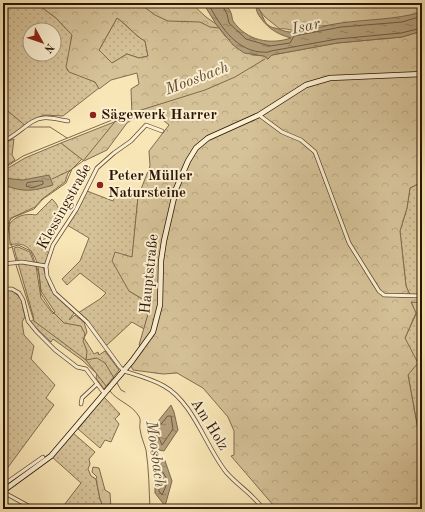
<svg xmlns="http://www.w3.org/2000/svg" width="425" height="512" font-family="'Old Standard TT',serif">
	<style>
		.green { fill: url(#green-dots); stroke: #816c4f; fill-rule: evenodd }
		.forest { fill: url(#forest-crowns); stroke: #816c4f; fill-rule: evenodd }
		.water { fill: url(#water-ripples); stroke: #7d684c }
		.lines { fill: none; stroke-linecap: round; stroke-linejoin: round }
		.shore { stroke: #705a40; stroke-width: 1 }
		.stream { stroke: #7d684c; stroke-width: 1 }
		.minor-casing { stroke: #5f4932; stroke-width: 4.5 }
		.secondary-casing { stroke: #2c1506; stroke-width: 6 }
		.minor { stroke: #fbefd0; stroke-width: 3 }
		.secondary { stroke: #fbefd0; stroke-width: 4.5 }
		.poi-dot { fill: #8f2418; stroke: #fbefd0; stroke-width: 1.5 }
		.labels { text-anchor: middle; dominant-baseline: central; stroke-width: 4; stroke-linejoin: round; paint-order: stroke }
		.poi-label { font-size: 15px; font-weight: bold; fill: #2c1506; stroke: #fbefd0; text-anchor: start }
		.street-label { font-size: 15px; fill: #2c1506; stroke: #fbefd0 }
		.water-label { font-size: 16px; font-style: italic; fill: #624c34; stroke: #fbefd0 }
	</style>
	<defs>
		<pattern id="green-dots" width="8" height="8" patternUnits="userSpaceOnUse"><rect width="8" height="8" fill="#d6c298"/><path d="M2 2h.1M6 6h.1" fill="none" stroke="#b8a682" stroke-width="1.8" stroke-linecap="round"/></pattern>
		<pattern id="forest-crowns" width="20" height="18" patternUnits="userSpaceOnUse"><rect width="20" height="18" fill="#d6c298"/><path d="M2 6a3 3 0 1 1 6 0M12 15a3 3 0 1 1 6 0" fill="none" stroke="#b8a682"/></pattern>
		<pattern id="water-ripples" width="26" height="14" patternUnits="userSpaceOnUse"><rect width="26" height="14" fill="#b39f7a"/><path d="M2 4q2-2 4 0t4 0M15 11q2-2 4 0t4 0" fill="none" stroke="#928062"/></pattern>
	</defs>
	<rect width="100%" height="100%" fill="#f9e6b6"/>
	<filter id="stains"><feTurbulence type="fractalNoise" baseFrequency=".005" numOctaves="4"/><feColorMatrix values="0 0 0 0 .2 0 0 0 0 .09 0 0 0 0 .02 0 0 0 .5 -.17"/></filter>
	<radialGradient id="worn" r=".72"><stop offset=".6" stop-color="#630" stop-opacity="0"/><stop offset="1" stop-color="#630" stop-opacity=".3"/></radialGradient>
	<g class="green">
		<path d="M3,3H36L56,18L72,35L67,70L95,82L99,88L63,116L44,115L33,120L3,141ZM30,30H54V54H30Z"/>
		<path d="M117,18C127,25 135,36 145,41L148,56L139,58L127,54L112,63L99,50Z"/>
		<polygon points="14,139 12,155 15,160 3,168 3,143"/>
		<path d="M61,143L82,159L68,173L65,182L42,199L35,207L11,218C6,226 4,238 7,246L3,247V171L25,158Z"/>
		<polygon points="422,182 422,295 410,295 406,286 400,231 407,208 410,188"/>
		<polygon points="87,191 113,201 117,192 138,197 129,291 151,304 144,329 132,322 107,345 105,345 78,313 100,299 106,293 80,273 67,285 62,279 80,261 89,238 67,225"/>
		<path d="M52,199C70,216 53,235 37,244L49,253L45,264L37,263C33,249 24,241 10,245L9,225C14,216 26,213 36,215Z"/>
		<polygon points="18,247 30,252 34,263 17,260 14,248"/>
		<polygon points="18,263 36,266 41,298 53,314 55,312 41,291 38,266 43,267 49,286 55,295 74,313 69,320 75,315 84,322 87,332 84,338 94,354 98,352 99,355 105,351 119,370 104,389 96,378 97,374 82,360 53,339 51,342 30,322 34,319"/>
		<polygon points="3,290 13,291 21,299 25,317 22,322 24,335 34,346 31,359 55,385 46,398 54,405 6,470 3,466"/>
		<polygon points="411,301 422,303 422,452 408,375 405,338 416,314"/>
		<polygon points="104,397 120,414 115,419 119,424 111,442 105,440 100,448 78,429"/>
		<polygon points="73,433 95,452 89,459 90,464 88,469 91,476 96,479 100,499 104,509 61,509 81,483 52,457"/>
	</g>
	<g class="forest">
		<path d="M36,3H191L206,17L216,24L225,36L252,55L264,56L268,59L272,55L337,43L402,37L422,31V182L410,188L407,208L400,231L406,286L410,295H422V303L411,302L416,313L405,338L418,363L408,375L422,452V509H272L274,506L231,456L234,455V431L228,417L203,388L177,373L163,374L133,370L131,366L144,349L139,345L151,304L129,291L112,261L115,252L132,257L138,197L150,166L149,151L169,125L158,116L139,115L127,123L107,150L84,161L61,143L132,115L131,89L139,84L137,73L111,80L99,89L95,82L69,72L66,67L72,35L56,18ZM117,18C128,25 135,36 145,41L148,56L139,58L127,54L112,63L99,50Z"/>
		<path d="M254,3H422V12L402,18L321,26L308,25C300,37 290,27 280,29L265,17Z"/>
		<polygon points="93,467 99,468 105,490 110,493 111,509 104,509 100,499 96,479 97,477 92,472"/>
	</g>
	<g class="water">
		<path d="M203,3H223C226,6 230,9 231,13C232,15 232,19 233,21C247,41 270,45 291,38C276,34 266,27 258,14C256,10 257,9 255,6L248,3C265,3 259,26 275,28C280,29 285,32 290,32C307,33 324,25 341,23C369,19 394,20 422,12V31L402,37L337,43L272,55L268,59L264,56L244,53L233,45L216,24Z"/>
		<path d="M49,175L53,185C31,192 24,192 3,185V178L23,180Z"/>
		<polygon points="171,405 174,412 178,430 164,451 159,450 151,430"/>
		<polygon points="164,458 172,481 165,506 155,493 155,464"/>
	</g>
	<g class="lines">
		<g class="shore">
			<path d="M208,3C219,24 234,49 260,52C265,52 267,53 271,51L337,39L401,33L422,28"/>
			<polyline points="221,3 227,14 229,23 246,39 270,46 290,43 294,36 341,27 402,22 422,16"/>
			<polygon points="39,181 43,181 43,184 32,188 26,186 27,183"/>
			<polygon points="168,416 171,416 173,429 162,445 156,431"/>
			<polygon points="161,469 168,481 162,495 159,491 159,470"/>
		</g>
		<g class="stream">
			<polyline points="139,3 155,15 168,21 200,22 210,27 219,28"/>
			<polyline points="3,107 27,127 50,127 67,138"/>
			<polyline points="3,169 23,156 122,116 205,90 235,77 265,59"/>
			<polyline points="52,179 71,170"/>
			<polyline points="7,238 10,220 14,217 34,209 43,199 66,183 72,169 83,161 118,118"/>
			<polyline points="11,243 16,261"/>
			<polyline points="3,250 18,245 31,251 39,274 41,294 52,311 64,323 81,326 85,334 83,341 87,351 86,360 106,386"/>
			<polyline points="16,265 34,321 86,360 97,358 105,363 114,378"/>
			<polyline points="117,383 121,390 125,392"/>
			<path d="M110,391C117,401 131,404 138,415C142,420 139,424 140,429C141,437 144,443 146,450C149,470 149,489 150,509"/>
		</g>
		<g class="minor-casing">
			<g id="minor">
				<polyline points="259,115 282,132 301,140 315,152 349,243 379,291 384,295 422,296"/>
				<path d="M162,131L146,125L131,141L114,153L97,168L76,210L53,245L46,266L47,276L55,293L87,322L120,367L124,371C137,375 152,379 164,386C193,402 206,447 226,472C238,486 253,494 263,509"/>
				<path d="M3,141C18,136 29,119 43,118C51,117 60,120 68,121"/>
				<polyline points="3,264 22,262 46,266"/>
				<polyline points="3,289 12,289 19,293 23,300 28,321 37,332 55,350 77,367 86,369 104,393"/>
				<polyline points="81,404 82,398 97,384"/>
				<polyline points="3,485 43,457"/>
				<polyline points="3,492 34,509"/>
			</g>
		</g>
		<g class="secondary-casing">
			<polyline id="secondary" points="3,491 51,456 132,361 153,332 160,305 161,261 164,241 176,189 188,161 196,148 208,138 259,115 306,85 330,78 422,74"/>
		</g>
		<use href="#minor" class="minor"/>
		<use href="#secondary" class="secondary"/>
	</g>
	<g class="poi-dot">
		<circle cx="93" cy="115" r="4"/>
		<circle cx="100" cy="185" r="4"/>
	</g>
	<g class="labels">
		<g class="poi-label">
			<text x="101" y="115">Sägewerk Harrer</text>
			<text x="108" y="176">Peter Müller<tspan x="108" dy="17">Natursteine</tspan></text>
		</g>
		<g class="street-label">
			<text transform="translate(65 207) rotate(-61)">Klessingstraße</text>
			<text transform="translate(150 274) rotate(-84)">Hauptstraße</text>
			<text transform="translate(209 425) rotate(58)">Am Holz</text>
		</g>
		<g class="water-label">
			<text transform="translate(306 27) rotate(-12)">Isar</text>
			<text transform="translate(197 79) rotate(-21)">Moosbach</text>
			<text transform="translate(155 454) rotate(82)">Moosbach</text>
		</g>
	</g>
	<rect width="425" height="512" fill="none" stroke="#f9e6b6" stroke-width="16"/>
	<rect x="4" y="4" width="417" height="504" fill="none" stroke="#2c1506" stroke-width="2"/>
	<rect x="8" y="8" width="409" height="496" fill="none" stroke="#2c1506"/>
	<g transform="translate(42 42) rotate(130)"><circle r="19" fill="#fbefd0" stroke="#a8987f"/>
	<path d="M0-3L7 15L0 10L-7 15Z" fill="#8f2418"/>
	<text y="-6" font-size="11" font-weight="bold" text-anchor="middle" fill="#2c1506">N</text>
	</g>
	<rect width="100%" height="100%" filter="url(#stains)"/>
	<rect width="100%" height="100%" fill="url(#worn)"/>
</svg>
